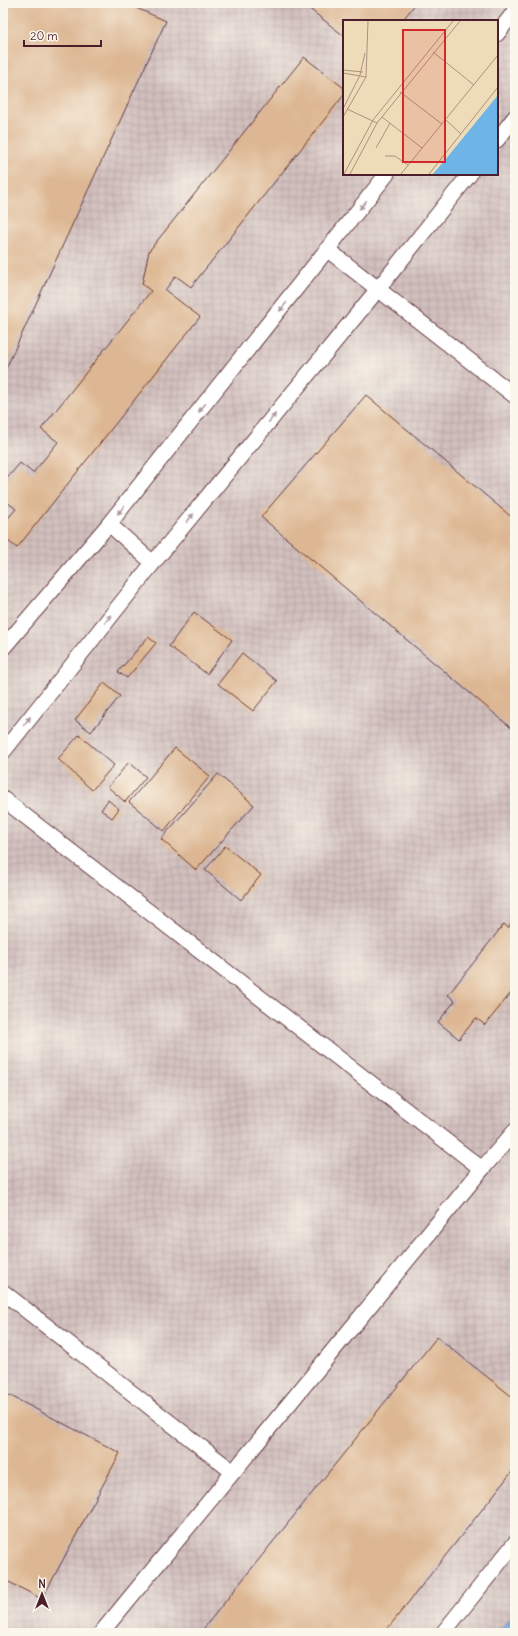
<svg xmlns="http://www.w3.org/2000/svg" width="518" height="1636" font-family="Delius,sans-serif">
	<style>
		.industrial { fill: url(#industrial-grid); fill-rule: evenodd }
		.water { fill: url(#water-ripples); stroke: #5c6a88 }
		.building { fill: #ddb793 }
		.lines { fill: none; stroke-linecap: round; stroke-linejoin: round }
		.lane-casing { stroke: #633b40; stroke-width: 17 }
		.lane { stroke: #fff; stroke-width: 15 }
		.oneway { fill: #ae9aa0 }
		.inset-road { fill: none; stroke: #ac9080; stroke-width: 1 }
		.view { fill: #d62828; fill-opacity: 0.15; stroke: #d62828; stroke-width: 2 }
		.inset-edge { fill: none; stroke: #4a1f2b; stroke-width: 2 }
	</style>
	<defs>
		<pattern id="industrial-grid" width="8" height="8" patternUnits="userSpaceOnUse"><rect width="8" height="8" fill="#d1bfbd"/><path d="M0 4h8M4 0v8" fill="none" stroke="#b5a4a3"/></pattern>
		<pattern id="water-ripples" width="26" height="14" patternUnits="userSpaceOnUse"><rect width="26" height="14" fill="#6fb4e6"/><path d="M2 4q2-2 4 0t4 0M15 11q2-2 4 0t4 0" fill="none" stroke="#5d92bb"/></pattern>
	</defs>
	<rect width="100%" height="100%" fill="#fbf7ec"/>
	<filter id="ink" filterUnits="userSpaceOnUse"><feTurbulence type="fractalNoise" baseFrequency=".025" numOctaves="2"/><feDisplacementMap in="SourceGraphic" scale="8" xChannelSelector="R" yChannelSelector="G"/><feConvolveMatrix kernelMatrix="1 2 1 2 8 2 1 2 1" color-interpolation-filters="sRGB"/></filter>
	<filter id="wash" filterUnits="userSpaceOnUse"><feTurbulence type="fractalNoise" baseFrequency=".012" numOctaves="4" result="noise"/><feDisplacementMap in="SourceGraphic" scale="16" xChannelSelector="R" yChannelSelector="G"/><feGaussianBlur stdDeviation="0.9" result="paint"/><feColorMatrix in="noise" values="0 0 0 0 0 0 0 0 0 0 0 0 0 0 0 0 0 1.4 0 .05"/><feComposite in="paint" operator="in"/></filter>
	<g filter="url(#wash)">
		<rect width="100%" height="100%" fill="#eedcb9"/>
		<path class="industrial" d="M3,3H515V1611L498,1633H3ZM344,21H497V174H344Z"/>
		<polygon class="water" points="515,1611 515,1633 498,1633 514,1612"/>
		<g id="blocks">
			<g class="building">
				<polygon points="3,3 125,3 166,21 3,375"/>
				<polygon points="302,3 416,3 402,21 344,21 344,36"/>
				<polygon points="304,57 344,88 344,95 191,287 176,276 165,290 200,317 17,548 3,537 3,524 16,509 3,499 3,483 20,463 33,473 58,442 41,429 151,291 142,284 149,251"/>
				<polygon points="366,395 515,520 515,731 261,517"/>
				<polygon points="194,612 232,640 207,674 169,646"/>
				<polygon points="148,637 156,643 127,678 118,672"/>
				<polygon points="242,653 277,681 253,711 218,684"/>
				<polygon points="104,683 120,696 91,732 75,720"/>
				<polygon points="79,735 114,765 92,790 58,759"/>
				<polygon points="175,748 210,776 164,831 129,802"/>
				<polygon points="129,762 146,777 125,802 108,787"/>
				<polygon points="218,774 254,805 196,870 161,839"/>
				<polygon points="108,800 119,809 112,818 101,810"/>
				<polygon points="225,846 261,875 241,900 205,870"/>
				<polygon points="515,919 515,988 485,1025 476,1018 459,1039 438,1022 455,1001 448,995 504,924 508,928"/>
				<polygon points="437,1337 515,1399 515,1468 384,1633 200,1633"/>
				<polygon points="3,1392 120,1453 42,1599 3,1579"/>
			</g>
		</g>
	</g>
	<g filter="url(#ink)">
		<use href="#blocks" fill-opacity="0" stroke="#633b40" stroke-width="1"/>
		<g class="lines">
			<g class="lane-casing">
				<g id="lane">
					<polyline points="497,34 515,11"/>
					<polyline points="497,140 515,117"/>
					<polyline points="328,250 515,396"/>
					<polyline points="109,524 153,563"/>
					<polyline points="3,648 109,524 387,174"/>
					<polyline points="3,752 153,563 378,289 470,174"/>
					<polyline points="3,799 482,1169"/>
					<polyline points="3,1292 233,1472"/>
					<polyline points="101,1633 482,1169 515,1131"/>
					<polyline points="443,1633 515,1543"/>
				</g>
			</g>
			<use href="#lane" class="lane"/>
		</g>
		<defs><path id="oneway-solid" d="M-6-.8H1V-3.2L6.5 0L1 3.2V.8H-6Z"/></defs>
		<g class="oneway">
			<use href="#oneway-solid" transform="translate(363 205) rotate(128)"/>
			<use href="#oneway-solid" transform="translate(283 307) rotate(129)"/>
			<use href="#oneway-solid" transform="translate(202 408) rotate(129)"/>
			<use href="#oneway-solid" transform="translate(272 418) rotate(-51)"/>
			<use href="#oneway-solid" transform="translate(121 510) rotate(129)"/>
			<use href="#oneway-solid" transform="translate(190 518) rotate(-51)"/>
			<use href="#oneway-solid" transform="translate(108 619) rotate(-52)"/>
			<use href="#oneway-solid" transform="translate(27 721) rotate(-52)"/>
		</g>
	</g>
	<g transform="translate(343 20)">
		<rect width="155" height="155" fill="#eedcb9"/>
		<path d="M155,75V154H90L102,140Z" fill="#6fb4e6"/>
		<path class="inset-road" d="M90,32L131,65M0,50L20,52M0,53L23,57L25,1M17,55L22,33M57,72L99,104M0,89L17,55M4,89L34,103M0,97L23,57M39,97L79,128M103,100L118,114M33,128L47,103M42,136H52L65,145M1,154L30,100L110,1M7,154L34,103L117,1M58,154L155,35M86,154L155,67"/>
		<path class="view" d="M60,10H102V142H60Z"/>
		<rect width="155" height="155" class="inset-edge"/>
	</g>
	<rect width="518" height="1636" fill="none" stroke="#fbf7ec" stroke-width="16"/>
	<g transform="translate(42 1594)" stroke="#fbf7ec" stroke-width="3" paint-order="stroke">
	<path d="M0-3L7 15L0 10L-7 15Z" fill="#4a1f2b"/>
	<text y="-6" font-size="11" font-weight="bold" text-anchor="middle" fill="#4a1f2b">N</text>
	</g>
	<path d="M24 40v6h77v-6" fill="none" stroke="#4a1f2b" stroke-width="2"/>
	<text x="30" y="40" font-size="12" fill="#4a1f2b" stroke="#fbf7ec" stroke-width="3" paint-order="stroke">20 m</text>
</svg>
